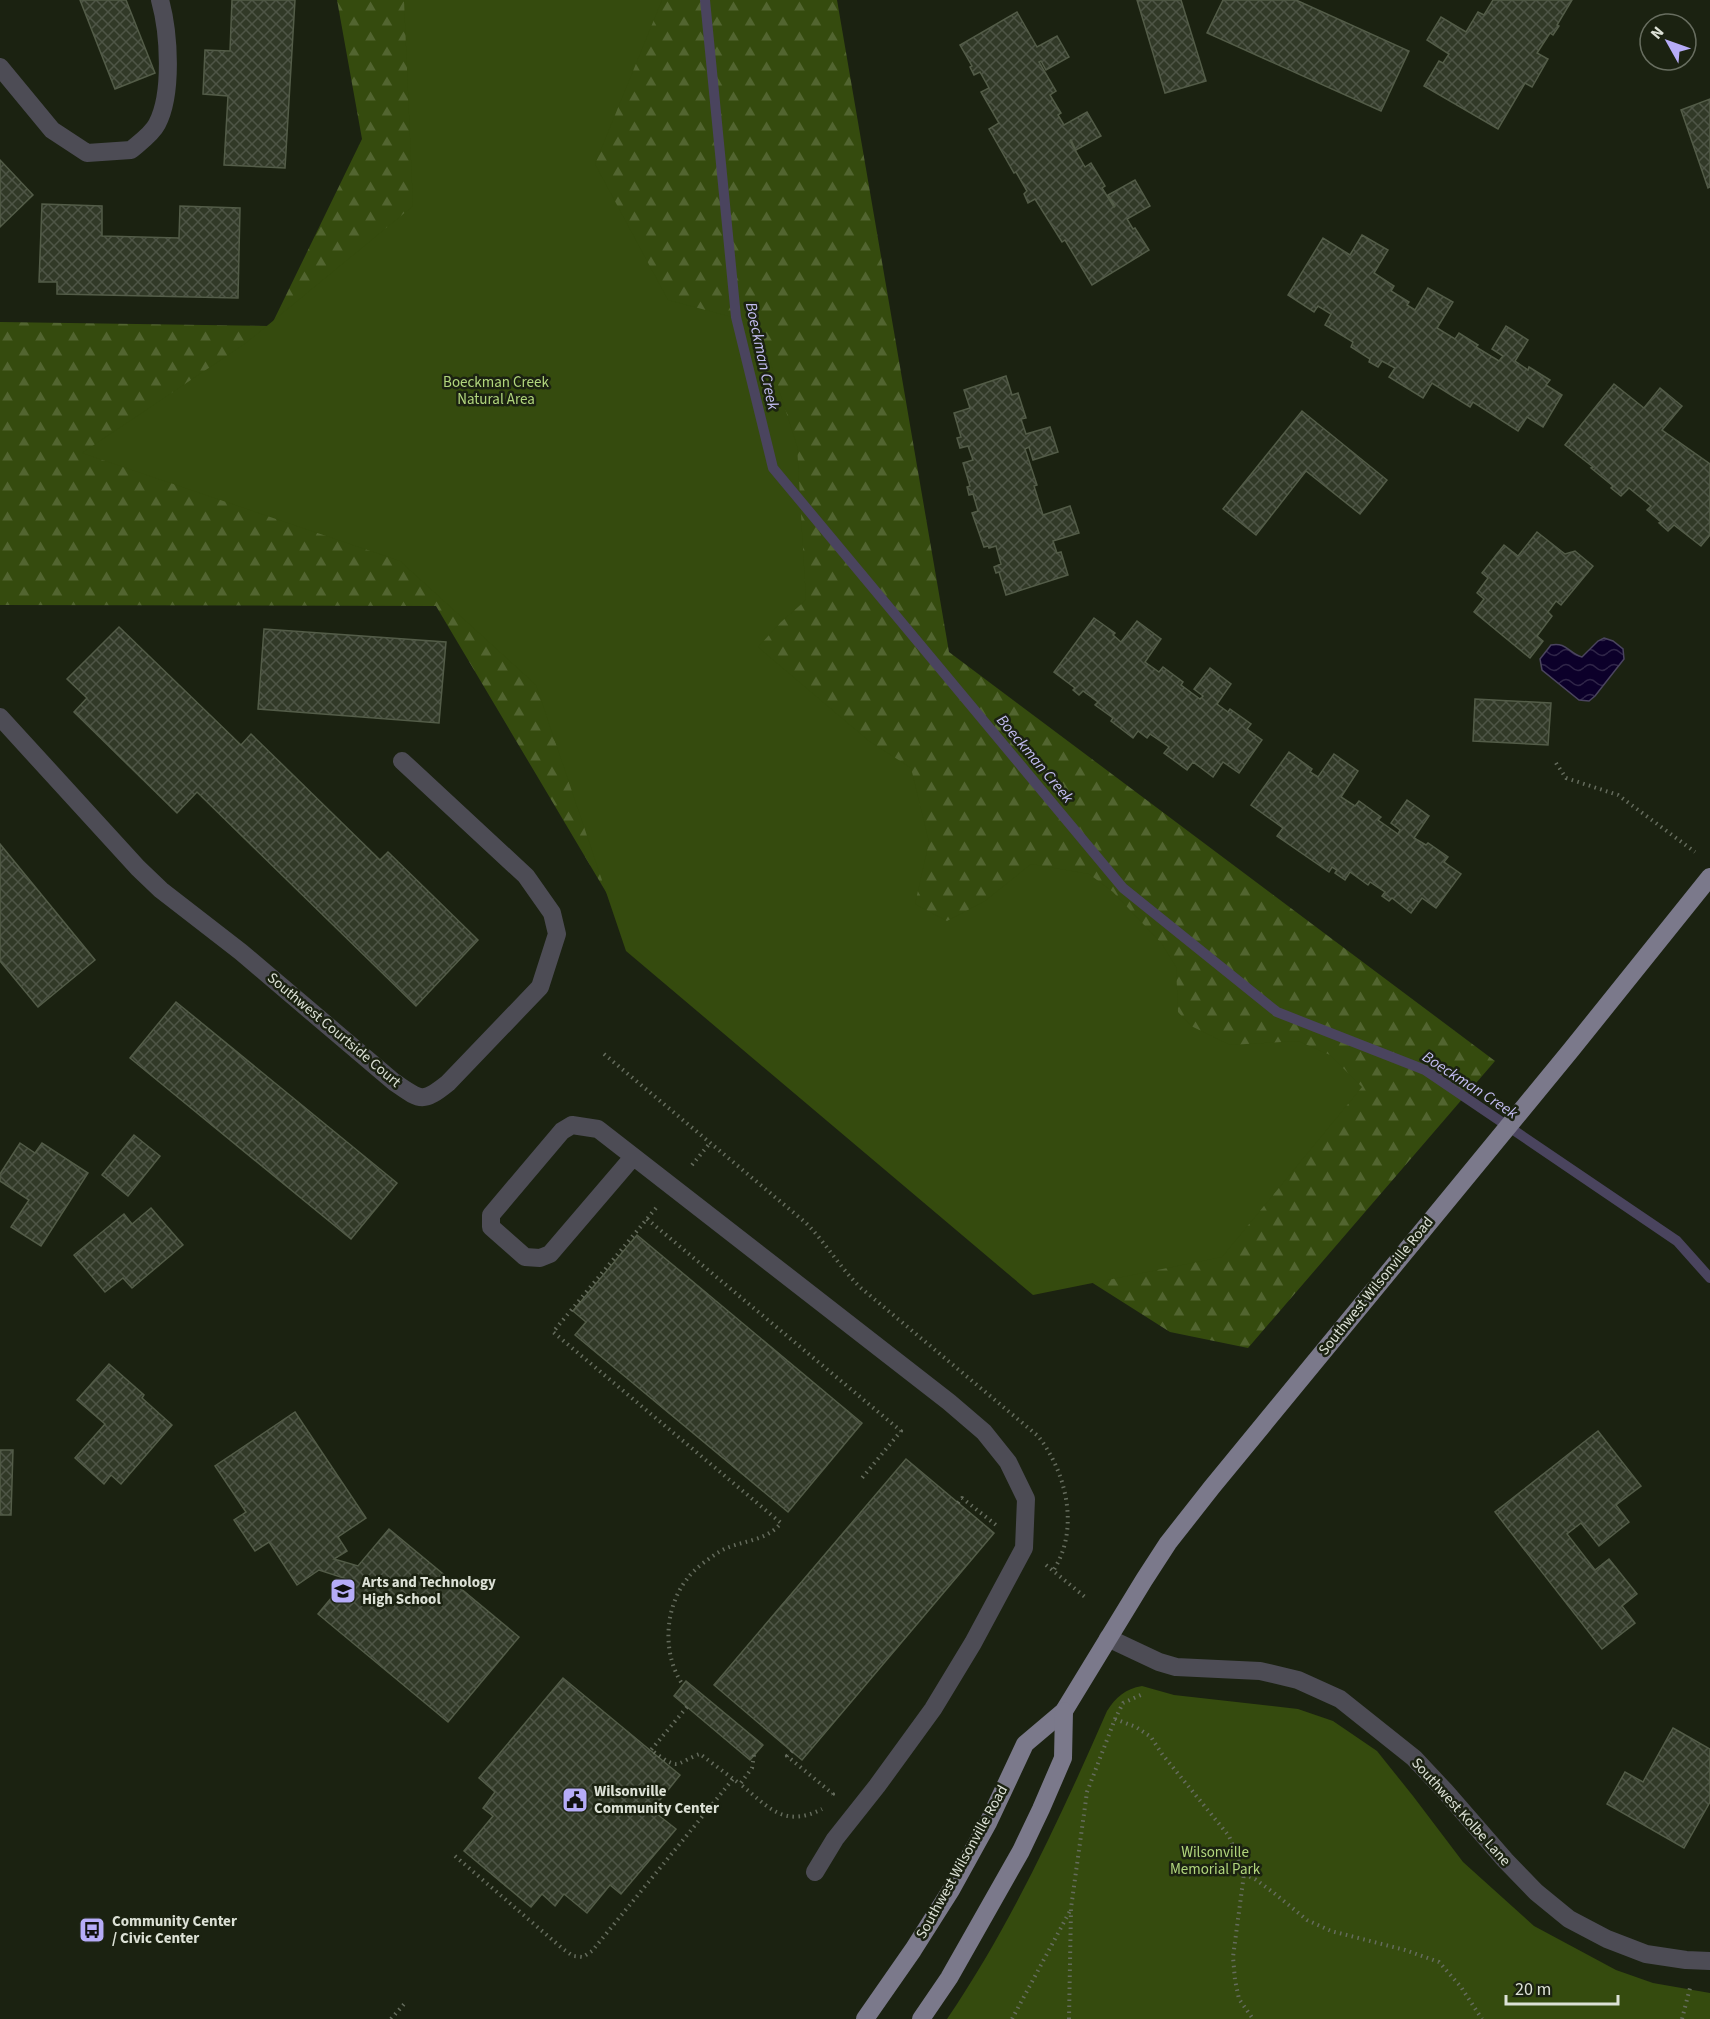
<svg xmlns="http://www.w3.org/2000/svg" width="1710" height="2019" font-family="'Source Sans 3',sans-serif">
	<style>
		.forest { fill: url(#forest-firs) }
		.park { fill: #354b0e }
		.water { fill: url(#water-waves); stroke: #4a445e; stroke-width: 1.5 }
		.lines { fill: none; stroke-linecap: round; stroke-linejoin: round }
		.stream { stroke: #4a445e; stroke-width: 10 }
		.building { fill: url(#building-cross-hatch); stroke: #535c48; stroke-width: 1.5 }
		.path { stroke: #656c5d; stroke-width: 4; stroke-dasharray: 1.5 4.5; stroke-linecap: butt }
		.minor { stroke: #4d4c55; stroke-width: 18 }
		.major { stroke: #7b798b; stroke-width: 18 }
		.labels { text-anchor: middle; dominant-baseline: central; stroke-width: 5; stroke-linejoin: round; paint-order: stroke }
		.park-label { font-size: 15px; fill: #b1d67d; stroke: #1b2211 }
		.street-label { font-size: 15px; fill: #dce1d6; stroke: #1b2211 }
		.poi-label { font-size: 15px; font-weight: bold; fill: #dce1d6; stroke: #1b2211; text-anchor: start }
		.water-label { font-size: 16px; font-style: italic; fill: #c3bdf2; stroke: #1b2211 }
	</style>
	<defs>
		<pattern id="forest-firs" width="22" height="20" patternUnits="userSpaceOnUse" patternTransform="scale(1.5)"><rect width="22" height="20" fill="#354b0e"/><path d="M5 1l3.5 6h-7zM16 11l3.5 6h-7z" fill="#526530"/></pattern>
		<pattern id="water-waves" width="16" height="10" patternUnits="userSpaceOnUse" patternTransform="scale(1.5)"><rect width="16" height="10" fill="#0c002a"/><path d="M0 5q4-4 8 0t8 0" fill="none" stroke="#2f2548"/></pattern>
		<pattern id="building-cross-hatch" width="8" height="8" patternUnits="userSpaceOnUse" patternTransform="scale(1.5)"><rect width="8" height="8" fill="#313927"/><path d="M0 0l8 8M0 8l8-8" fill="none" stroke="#4e5546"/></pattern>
	</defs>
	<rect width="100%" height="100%" fill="#1b2211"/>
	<polygon class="forest" points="337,0 837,0 949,652 1495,1061 1248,1348 1170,1332 1028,1242 625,924 436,606 0,605 0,322 271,326 362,139"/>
	<g class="park">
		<polygon points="404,0 662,0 595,164 668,300 758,324 797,446 806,600 781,622 758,647 869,741 911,768 929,842 915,904 947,921 985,901 1031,864 1089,874 1113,892 1162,944 1176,967 1178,1012 1191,1026 1230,1045 1298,1041 1330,1055 1362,1087 1222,1257 1033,1295 626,951 536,685 400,561 82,453 246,343 413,206"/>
		<path d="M1142,1686L1174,1695L1298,1709L1333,1721L1377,1751L1413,1796L1463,1862L1534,1926L1616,1970L1653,1983L1710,1993V2019H947C1012,1923 1061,1816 1107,1711C1116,1697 1125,1689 1142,1686Z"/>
	</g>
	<path class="water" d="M1604,638L1613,641L1623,649L1624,659L1595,696L1589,701L1579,700L1542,670L1540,659L1551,645C1567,642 1568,653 1582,657L1598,641Z"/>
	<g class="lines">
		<polyline class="stream" points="705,0 736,317 773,468 1123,888 1277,1012 1425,1070 1677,1241 1710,1278"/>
	</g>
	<g class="building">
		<polygon points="80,0 126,0 155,73 115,89"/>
		<polygon points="232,0 295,0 285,168 224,165 228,96 203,94 205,50 230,51"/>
		<polygon points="1137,0 1181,0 1206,81 1165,93"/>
		<polygon points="1223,0 1296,0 1409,51 1381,111 1207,33"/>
		<polygon points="1493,0 1572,0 1557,25 1559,26 1553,35 1550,33 1537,53 1548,59 1532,87 1525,83 1498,129 1424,86 1439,61 1443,63 1449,54 1427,40 1441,17 1466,32 1478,12 1484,15"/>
		<polygon points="1017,12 1037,47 1057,36 1069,57 1046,70 1041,61 1039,62 1056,91 1050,95 1061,113 1058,115 1064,125 1087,112 1101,136 1076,150 1071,140 1070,141 1085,167 1091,163 1105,186 1102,188 1114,207 1115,206 1108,195 1135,180 1150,206 1127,219 1133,229 1135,228 1149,250 1092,285 1065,240 1062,242 1035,199 1028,203 1024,194 1027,191 1016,172 1014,173 989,129 999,123 981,92 989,88 980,72 974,75 970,67 972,66 960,45"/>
		<polygon points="1710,99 1710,187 1708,188 1681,110"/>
		<polygon points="0,160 33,195 0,227"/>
		<polygon points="42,204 102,206 102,236 179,238 180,206 240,208 238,298 57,294 57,282 39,282"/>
		<polygon points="1362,235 1388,250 1374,273 1394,286 1391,291 1409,302 1407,305 1415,310 1428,288 1453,302 1437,328 1455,339 1459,333 1478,345 1476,347 1499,361 1503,356 1492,349 1506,326 1528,340 1515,361 1528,370 1529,367 1550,380 1546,385 1562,395 1543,427 1527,417 1518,431 1473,402 1470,407 1432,383 1423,398 1389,377 1395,368 1382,361 1378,367 1369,362 1370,359 1351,347 1353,342 1325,325 1331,314 1318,306 1314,312 1288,295 1323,238 1350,255"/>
		<polygon points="1006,376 1012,395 1018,393 1026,418 1021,419 1026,434 1050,427 1058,452 1033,460 1029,447 1025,449 1037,485 1034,486 1043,515 1070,506 1079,533 1053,541 1057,553 1061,552 1068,575 1006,595 999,572 996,573 994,567 1001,564 996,546 989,548 988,546 984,547 972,513 978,511 973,494 969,495 967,487 970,486 963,463 973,460 968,446 960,448 957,438 961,437 954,413 970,408 964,390"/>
		<polygon points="1614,384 1644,408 1660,388 1682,406 1662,430 1710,464 1710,535 1701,546 1674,525 1668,531 1659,523 1661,522 1647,510 1651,506 1629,488 1621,496 1611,488 1613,486 1591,468 1593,467 1565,445"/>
		<polygon points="1302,411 1387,480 1360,514 1306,471 1256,535 1223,509"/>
		<polygon points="1537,532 1565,554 1575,551 1593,566 1561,605 1556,601 1548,612 1552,616 1537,636 1543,641 1530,658 1474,612 1484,599 1477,593 1488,578 1482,573 1504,545 1518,556"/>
		<polygon points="1094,618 1115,633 1113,635 1121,642 1137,621 1161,639 1145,662 1159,672 1163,667 1183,682 1181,685 1200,699 1203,696 1194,689 1210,668 1231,684 1217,704 1228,712 1230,709 1251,724 1247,729 1262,740 1239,773 1223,762 1213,777 1193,762 1187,770 1164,753 1169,747 1150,734 1147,738 1138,731 1133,738 1111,721 1113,718 1095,705 1098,702 1083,691 1079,695 1073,690 1075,688 1054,672"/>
		<polygon points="119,627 241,745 251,734 380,860 388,852 478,940 416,1006 197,792 177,813 74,712 87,698 67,679"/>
		<polygon points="264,629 446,642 439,723 258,709"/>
		<polygon points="1475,699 1551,703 1548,745 1473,741"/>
		<polygon points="1289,752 1312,769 1310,772 1318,777 1334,754 1358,771 1341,797 1355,806 1359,801 1381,817 1378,820 1398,834 1400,830 1391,823 1407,800 1429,816 1414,838 1426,845 1428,843 1448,857 1444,862 1461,874 1436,908 1422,898 1411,913 1392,898 1389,901 1382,896 1385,892 1370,882 1368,885 1350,872 1345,880 1335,873 1337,870 1332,867 1329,872 1277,836 1283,828 1251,805"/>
		<polygon points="0,844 95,960 38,1007 0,961"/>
		<polygon points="176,1002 397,1183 351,1239 130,1058"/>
		<polygon points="134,1135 160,1156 128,1196 102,1175"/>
		<polygon points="20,1143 35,1153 42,1143 88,1173 41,1246 11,1227 29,1200 0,1181 0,1174"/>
		<polygon points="151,1208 183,1245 132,1288 123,1278 105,1292 74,1255 124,1214 132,1224"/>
		<polygon points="637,1235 862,1423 788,1512 575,1335 586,1322 573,1311"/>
		<polygon points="109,1364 144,1395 142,1398 172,1425 121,1484 111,1475 104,1484 75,1458 105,1424 77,1400"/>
		<polygon points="295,1412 366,1518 338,1537 347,1551 334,1559 358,1566 389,1529 519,1637 448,1722 318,1614 347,1579 319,1570 297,1585 269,1542 255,1551 234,1520 246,1512 215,1466"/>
		<polygon points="1598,1431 1641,1486 1616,1505 1629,1522 1599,1546 1581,1523 1567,1534 1595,1570 1609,1559 1637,1594 1622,1606 1635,1623 1602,1649 1495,1512"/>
		<polygon points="0,1450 13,1450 11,1515 0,1515"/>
		<polygon points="906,1459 994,1533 802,1760 714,1685"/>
		<polygon points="563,1678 680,1775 652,1810 676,1829 621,1894 610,1885 587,1913 564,1894 555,1906 542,1894 531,1907 464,1851 493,1816 483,1808 495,1792 479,1778"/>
		<polygon points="686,1681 763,1745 750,1760 674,1696"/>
		<polygon points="1673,1728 1710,1749 1710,1802 1684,1848 1607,1804 1625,1772 1643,1782"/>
	</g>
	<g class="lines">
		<g class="path">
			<polyline points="1556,763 1566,778 1618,795 1695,852"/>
			<path d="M604,1054L806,1223C826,1243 840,1268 861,1288L1038,1436C1067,1473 1080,1530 1053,1571"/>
			<polyline points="692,1165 710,1143"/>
			<path d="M656,1208L553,1332L781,1523C765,1543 738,1540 719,1552C708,1559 694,1569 687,1579C664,1608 662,1655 683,1685"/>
			<polyline points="647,1219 901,1431 862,1478"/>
			<polyline points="958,1503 962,1498 996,1525"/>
			<polyline points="1046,1565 1085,1597"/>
			<path d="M687,1707L651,1750C657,1754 670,1765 677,1764C680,1764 693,1756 700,1754L740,1784"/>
			<polyline points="1115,1719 1136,1727 1151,1737 1162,1754 1229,1836 1244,1874 1233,1957 1235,1980 1239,1999 1253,2019"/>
			<polyline points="792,1751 787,1756 833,1794 831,1796"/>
			<path d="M754,1755L752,1768L740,1784C768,1806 783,1829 822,1809"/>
			<polyline points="455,1856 563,1949 573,1956 583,1957 592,1951 733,1779"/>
			<polyline points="1244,1874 1255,1879 1274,1893 1307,1920 1331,1931 1405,1950 1439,1962 1461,1987 1482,2019"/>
			<polyline points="391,2019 405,2003"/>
			<polyline points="1012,2019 1071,1909"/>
			<polyline points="1069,2019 1071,1908 1087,1792 1115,1719 1123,1703 1143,1694"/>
			<polyline points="1682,2019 1690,1988"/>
		</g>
		<g class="minor">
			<path d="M0,67L52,130L87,153L131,150C139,143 152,134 157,124C173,94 169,32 160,0"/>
			<path d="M0,717L138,868L161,890L241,952L394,1082C420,1100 422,1104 448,1083L540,987L557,934L552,913L526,876L402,761"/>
			<polyline points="633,1157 550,1254 540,1258 525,1257 491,1227 491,1215 562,1131 572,1125 598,1129 949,1402 984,1432 1008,1462 1026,1499 1024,1548 973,1643 933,1709 877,1786 835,1839 815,1872"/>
			<polyline points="1108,1638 1159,1662 1176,1667 1260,1671 1298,1680 1340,1699 1414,1758 1445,1791 1505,1860 1536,1892 1569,1919 1607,1939 1646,1954 1686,1960 1710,1961"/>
		</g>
		<g class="major">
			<polyline points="865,2019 913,1950 951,1890 988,1823 1025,1744 1064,1711 1144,1580 1168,1543 1212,1487 1571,1050 1710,877"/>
			<polyline points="921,2019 949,1978 1021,1851 1041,1809 1063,1758 1064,1711"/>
		</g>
	</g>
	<defs>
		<g id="school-square" transform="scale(1.35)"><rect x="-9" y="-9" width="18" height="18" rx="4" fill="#b6acf8" stroke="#1b2211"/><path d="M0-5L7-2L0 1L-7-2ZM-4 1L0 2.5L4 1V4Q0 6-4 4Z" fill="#111"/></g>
		<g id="civic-square" transform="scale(1.35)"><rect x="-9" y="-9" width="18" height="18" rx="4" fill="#b6acf8" stroke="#1b2211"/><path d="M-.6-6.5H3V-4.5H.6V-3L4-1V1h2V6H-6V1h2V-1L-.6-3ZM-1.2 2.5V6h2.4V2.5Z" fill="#111"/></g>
		<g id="bus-square" transform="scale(1.35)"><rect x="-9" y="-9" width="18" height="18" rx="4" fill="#b6acf8" stroke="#1b2211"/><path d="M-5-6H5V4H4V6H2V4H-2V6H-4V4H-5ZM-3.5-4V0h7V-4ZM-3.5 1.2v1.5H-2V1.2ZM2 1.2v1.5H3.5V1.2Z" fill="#111"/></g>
	</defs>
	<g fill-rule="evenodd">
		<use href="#school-square" x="343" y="1591"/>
		<use href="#civic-square" x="575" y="1800"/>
		<use href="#bus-square" x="92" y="1930"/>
	</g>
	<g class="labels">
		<g class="park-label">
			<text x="496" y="382">Boeckman Creek<tspan x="496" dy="17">Natural Area</tspan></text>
			<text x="1215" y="1852">Wilsonville<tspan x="1215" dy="17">Memorial Park</tspan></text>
		</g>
		<g class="street-label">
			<text transform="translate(334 1030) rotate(40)">Southwest Courtside Court</text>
			<text transform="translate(1376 1286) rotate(-51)">Southwest Wilsonville Road</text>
			<text transform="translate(1461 1812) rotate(48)">Southwest Kolbe Lane</text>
			<text transform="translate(962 1862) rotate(-61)">Southwest Wilsonville Road</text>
		</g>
		<g class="poi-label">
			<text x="362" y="1582">Arts and Technology<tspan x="362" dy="17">High School</tspan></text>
			<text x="594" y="1791">Wilsonville<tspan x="594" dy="17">Community Center</tspan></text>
			<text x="112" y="1921">Community Center<tspan x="112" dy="17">/ Civic Center</tspan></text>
		</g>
		<g class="water-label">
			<text transform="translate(762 356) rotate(78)">Boeckman Creek</text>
			<text transform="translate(1035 759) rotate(50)">Boeckman Creek</text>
			<text transform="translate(1470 1085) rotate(33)">Boeckman Creek</text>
		</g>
	</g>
	<g transform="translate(1668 42) rotate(310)"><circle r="28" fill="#1b2211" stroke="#686e60" stroke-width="1.5"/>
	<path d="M0-4.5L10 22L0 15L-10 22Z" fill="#b6acf8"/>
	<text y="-9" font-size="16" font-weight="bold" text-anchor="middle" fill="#dce1d6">N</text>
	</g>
	<path d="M1506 1995v9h112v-9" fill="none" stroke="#dce1d6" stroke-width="3"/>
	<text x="1515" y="1995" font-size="18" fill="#dce1d6" stroke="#1b2211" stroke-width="4.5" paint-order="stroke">20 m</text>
</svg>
